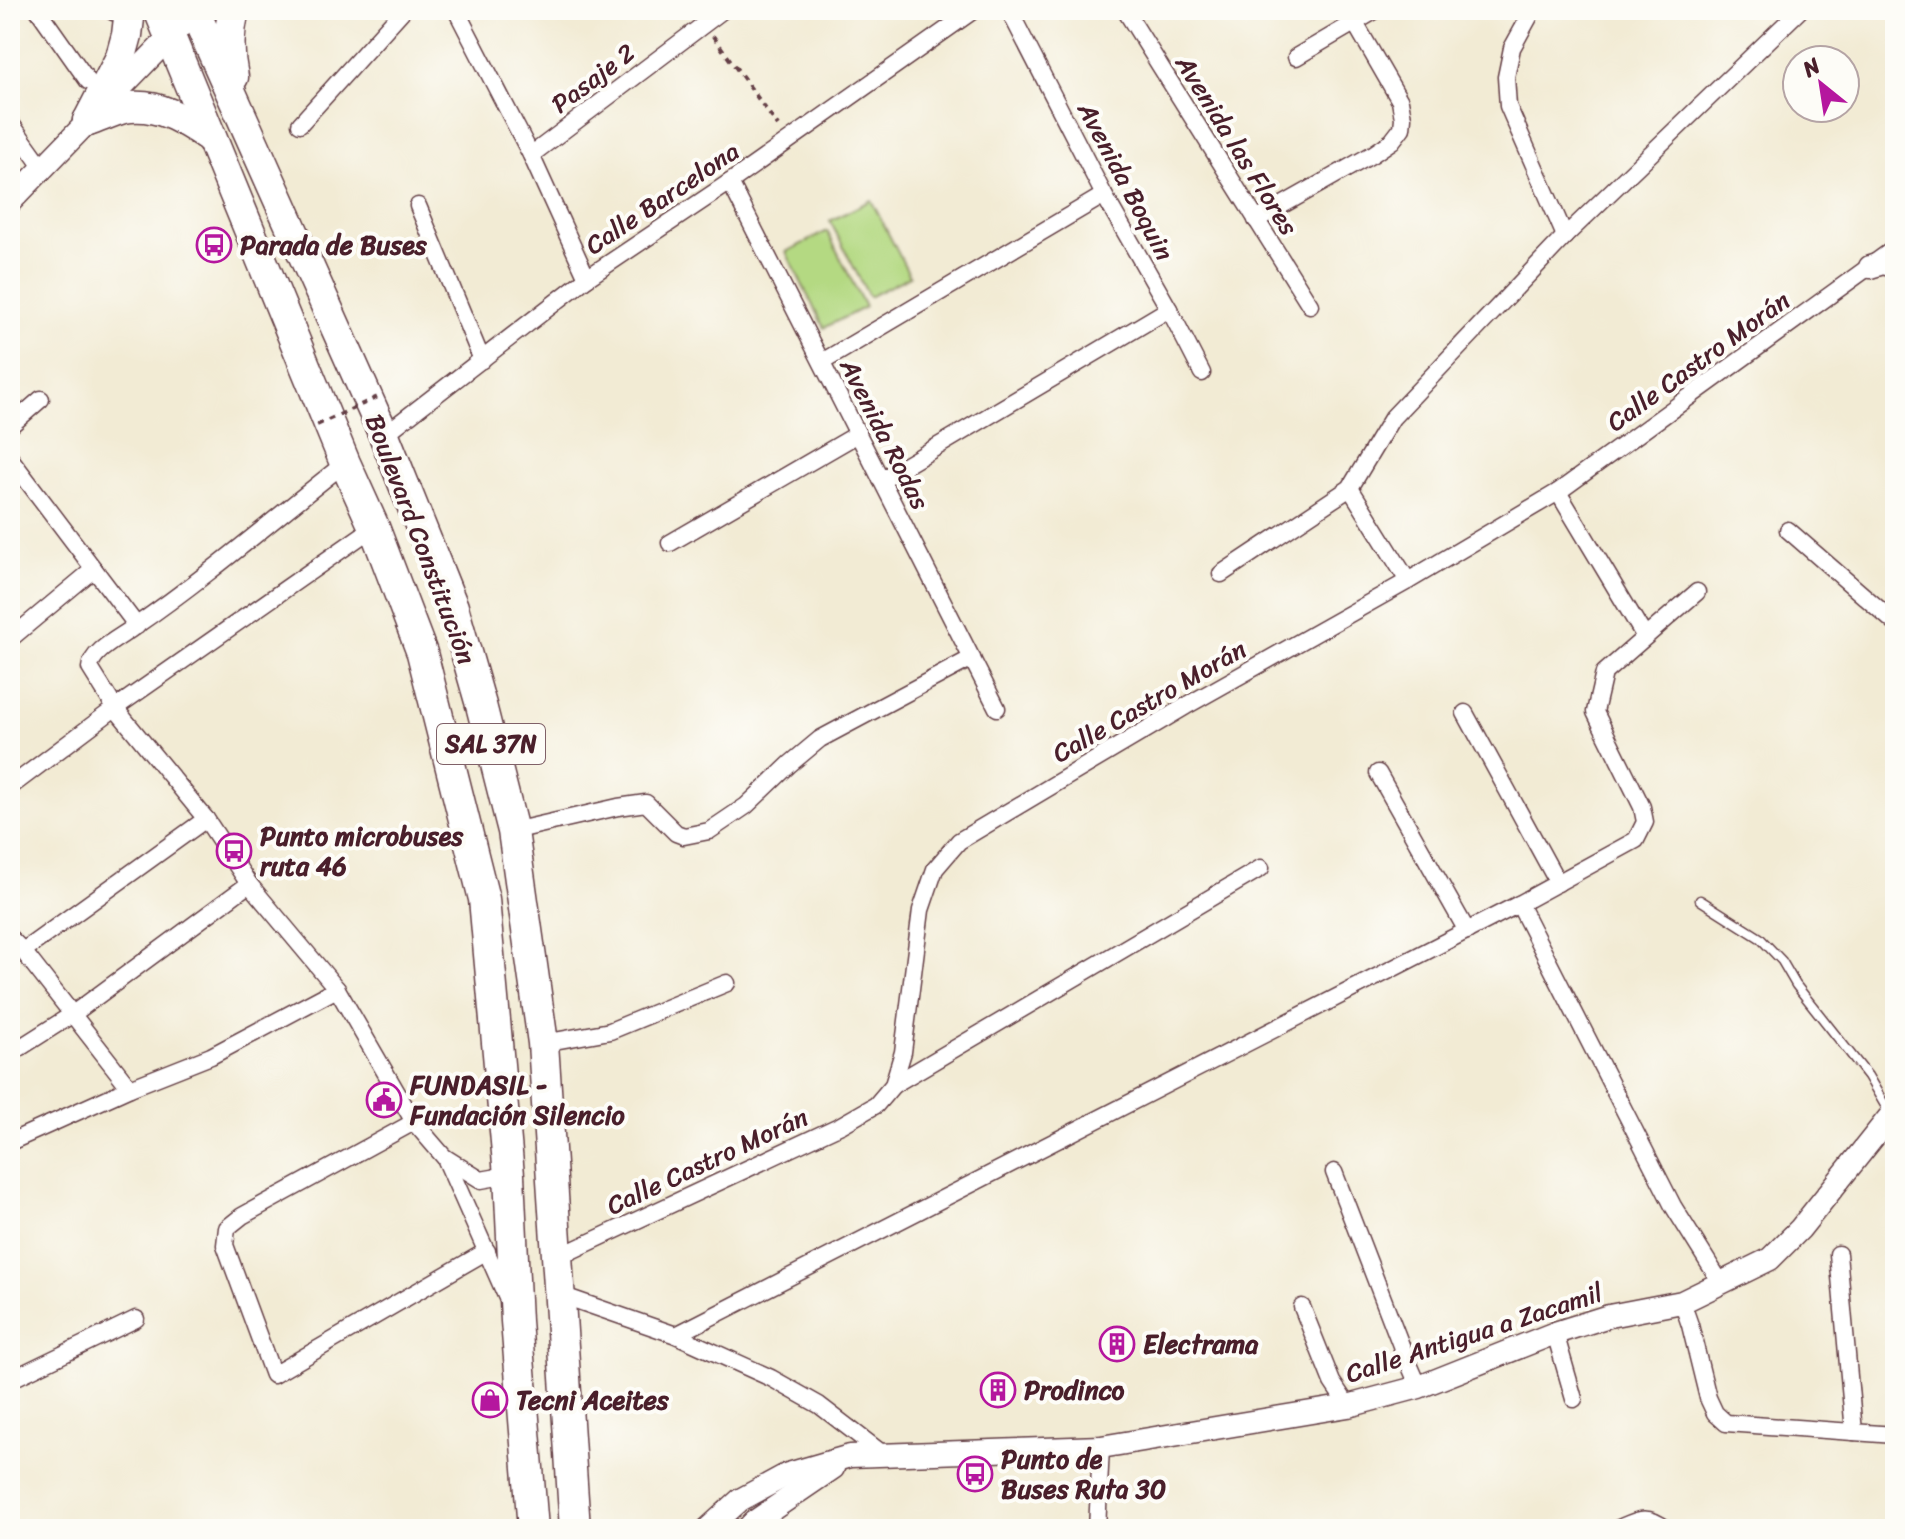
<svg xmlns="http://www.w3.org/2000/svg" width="1905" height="1539" font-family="Sriracha,sans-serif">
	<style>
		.green { fill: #b4d982; stroke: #7f7c56; stroke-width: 2 }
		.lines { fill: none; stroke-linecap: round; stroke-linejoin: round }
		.lane-casing { stroke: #633e44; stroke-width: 11 }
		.street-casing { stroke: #633e44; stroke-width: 19 }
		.secondary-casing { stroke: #633e44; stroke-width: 25 }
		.highway-casing { stroke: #633e44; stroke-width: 33 }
		.path { stroke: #633e44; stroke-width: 4; stroke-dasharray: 6 6; stroke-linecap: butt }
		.lane { stroke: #fff; stroke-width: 8 }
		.street { stroke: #fff; stroke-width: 16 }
		.secondary { stroke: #fff; stroke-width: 22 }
		.highway { stroke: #fff; stroke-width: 30 }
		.path-bridge { stroke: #633e44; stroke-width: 4; stroke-dasharray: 6 6; stroke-linecap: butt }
		.labels { text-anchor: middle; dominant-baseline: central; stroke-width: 8; stroke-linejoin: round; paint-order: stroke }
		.shield { fill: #fdfcf7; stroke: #806168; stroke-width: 2 }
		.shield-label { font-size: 24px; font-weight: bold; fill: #4a1f2b }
		.street-label { font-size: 26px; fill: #4a1f2b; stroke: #fdfcf7 }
		.poi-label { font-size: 26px; font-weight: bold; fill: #4a1f2b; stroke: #fdfcf7; text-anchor: start }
	</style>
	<rect width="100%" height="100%" fill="#fdfcf7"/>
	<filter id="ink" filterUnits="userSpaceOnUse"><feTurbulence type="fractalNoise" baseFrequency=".0125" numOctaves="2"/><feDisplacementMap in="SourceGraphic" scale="16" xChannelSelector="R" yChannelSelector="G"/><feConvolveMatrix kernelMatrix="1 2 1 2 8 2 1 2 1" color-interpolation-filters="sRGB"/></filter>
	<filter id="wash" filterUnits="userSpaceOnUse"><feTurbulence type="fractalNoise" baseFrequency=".006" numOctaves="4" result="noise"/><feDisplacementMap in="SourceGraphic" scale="32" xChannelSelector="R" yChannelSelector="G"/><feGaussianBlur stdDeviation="1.8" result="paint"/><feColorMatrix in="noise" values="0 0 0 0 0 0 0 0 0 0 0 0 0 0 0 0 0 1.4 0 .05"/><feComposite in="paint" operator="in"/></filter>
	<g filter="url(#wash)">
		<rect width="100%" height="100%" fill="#f2ebd4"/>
		<g class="green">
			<polygon points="871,200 910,276 869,297 830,221"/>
			<polygon points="827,231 865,307 824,328 786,252"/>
		</g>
	</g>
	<g filter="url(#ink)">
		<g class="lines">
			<g class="lane-casing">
				<polyline id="lane" points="1700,900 1760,938 1782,961 1796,985 1868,1076 1890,1114"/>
			</g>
			<g class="street-casing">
				<g id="street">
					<polyline points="38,10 88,81"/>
					<polyline points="112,10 113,12"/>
					<polyline points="456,10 531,155 587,278"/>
					<polyline points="1009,10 1104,195 1169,309 1202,373"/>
					<polyline points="1125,10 1310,305"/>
					<polyline points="1533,10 1512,48 1506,77 1508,106 1565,236"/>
					<polyline points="1296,57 1376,10"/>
					<polyline points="10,122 43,168"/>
					<polyline points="300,124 403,10"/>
					<polyline points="531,155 723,10"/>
					<polyline points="730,182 997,708"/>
					<polyline points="418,206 482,360"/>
					<polyline points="1256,220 1373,154 1392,141 1402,128 1403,118 1400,101 1355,23"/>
					<polyline points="822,362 1104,195"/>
					<polyline points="10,426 41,399"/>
					<polyline points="384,435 587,278 730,182 974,10"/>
					<polyline points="10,458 137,626"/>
					<path d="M345,463C275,518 207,577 134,627C121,637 91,651 90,668L115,708L206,819L249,884L337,989L414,1122L445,1158L507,1298"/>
					<polyline points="881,480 1169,309"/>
					<polyline points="1350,488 1408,581"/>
					<polyline points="1558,492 1645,637"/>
					<polyline points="1788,530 1895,623"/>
					<polyline points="670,543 858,434"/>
					<polyline points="1221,574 1350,488 1392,418 1565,236 1800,10"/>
					<polyline points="10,639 94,569"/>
					<polyline points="1465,713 1558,883"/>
					<polyline points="1378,773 1467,931"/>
					<polyline points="10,787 115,708 374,527"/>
					<polyline points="513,831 618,807 646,803 676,833 684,836 709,831 746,806 790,764 820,739 972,658"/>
					<polyline points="1519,904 1673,1206 1721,1283"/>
					<polyline points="10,938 23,951 130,1088"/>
					<polyline points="23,951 206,819"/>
					<polyline points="543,1043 610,1031 727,983"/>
					<polyline points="10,1054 73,1014 249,884"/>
					<polyline points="893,1085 1261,868"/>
					<polyline points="414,1122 242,1216 227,1228 225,1245 273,1375 487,1251"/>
					<polyline points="10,1142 130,1088 211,1056 337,989"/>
					<polyline points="446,1158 481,1180 509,1175"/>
					<polyline points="1334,1172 1402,1348 1419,1387"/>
					<polyline points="1838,1254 1854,1432"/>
					<polyline points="556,1258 841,1125 876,1105 893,1085 903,1052 921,910 935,869 959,841 1186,706 1408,581 1558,492 1895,248"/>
					<polyline points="561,1295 676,1335 771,1378 819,1405 883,1454"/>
					<polyline points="1682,1302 1690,1325 1708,1398 1715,1413 1726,1423 1895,1435"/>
					<polyline points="1302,1307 1332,1382 1348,1406"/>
					<polyline points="1555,1333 1574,1399"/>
					<polyline points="676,1335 1519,904 1636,840 1645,822 1642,807 1595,712 1604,673 1697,592"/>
					<polyline points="10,1380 136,1319"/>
					<polyline points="1097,1529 1101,1447"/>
					<path d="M1617,1529C1638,1520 1646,1513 1666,1529"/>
				</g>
			</g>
			<g class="secondary-casing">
				<g id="secondary">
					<polyline points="10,202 196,10"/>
					<polyline points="1870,267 1883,263 1895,266"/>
					<polyline points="708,1529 740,1500 788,1474 850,1456 1101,1447 1348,1406 1419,1387 1555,1333 1609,1316 1682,1302 1770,1259 1800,1229 1895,1110"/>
					<polyline points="747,1529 754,1522 833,1468"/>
				</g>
			</g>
			<g class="highway-casing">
				<g id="highway">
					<polyline points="159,10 345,463 374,527 422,653 484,899 509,1175 516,1321 533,1529"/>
					<polyline points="194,10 384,435 453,607 481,705 513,831 543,1043 575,1529"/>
					<path d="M233,77C228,54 228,33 234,10"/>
					<path d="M88,121C100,117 112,111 124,108C158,102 185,120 211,138"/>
					<polyline points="88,121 121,57 127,35 130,10"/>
				</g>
			</g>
			<polyline class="path" points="713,36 778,126"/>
			<use href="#lane" class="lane"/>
			<use href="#street" class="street"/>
			<use href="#secondary" class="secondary"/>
			<use href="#highway" class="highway"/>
			<polyline class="path-bridge" points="317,425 380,396"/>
		</g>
	</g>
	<defs>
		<g id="bus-ring" transform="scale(1.8)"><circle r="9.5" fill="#fdfcf7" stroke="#b5179e" stroke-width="1.5"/><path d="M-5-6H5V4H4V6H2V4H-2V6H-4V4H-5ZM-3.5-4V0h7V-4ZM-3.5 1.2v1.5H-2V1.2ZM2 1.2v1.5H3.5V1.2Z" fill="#b5179e"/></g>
		<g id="civic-ring" transform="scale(1.8)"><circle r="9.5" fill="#fdfcf7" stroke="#b5179e" stroke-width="1.5"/><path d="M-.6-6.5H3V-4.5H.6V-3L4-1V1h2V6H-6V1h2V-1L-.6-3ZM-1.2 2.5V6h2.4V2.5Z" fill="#b5179e"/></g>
		<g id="building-ring" transform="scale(1.8)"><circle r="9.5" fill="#fdfcf7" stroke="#b5179e" stroke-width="1.5"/><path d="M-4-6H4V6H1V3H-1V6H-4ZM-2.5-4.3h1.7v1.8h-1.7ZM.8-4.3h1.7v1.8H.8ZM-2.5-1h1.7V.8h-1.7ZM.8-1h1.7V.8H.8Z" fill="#b5179e"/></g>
		<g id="shop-ring" transform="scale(1.8)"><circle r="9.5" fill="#fdfcf7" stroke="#b5179e" stroke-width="1.5"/><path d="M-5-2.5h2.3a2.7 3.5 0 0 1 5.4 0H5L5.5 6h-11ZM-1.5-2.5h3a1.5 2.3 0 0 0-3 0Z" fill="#b5179e"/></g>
	</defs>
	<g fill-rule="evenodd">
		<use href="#bus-ring" x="214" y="245"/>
		<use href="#bus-ring" x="234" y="851"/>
		<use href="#civic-ring" x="384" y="1100"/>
		<use href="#building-ring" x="1117" y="1344"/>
		<use href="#building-ring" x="998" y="1390"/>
		<use href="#shop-ring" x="490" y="1400"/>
		<use href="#bus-ring" x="975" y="1474"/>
	</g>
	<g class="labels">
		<rect class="shield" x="437" y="724" width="108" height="40" rx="6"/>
		<g class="shield-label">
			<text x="491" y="744">SAL 37N</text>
		</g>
		<g class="street-label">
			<text transform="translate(593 78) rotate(-37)">Pasaje 2</text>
			<text transform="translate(1237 145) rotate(58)">Avenida las Flores</text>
			<text transform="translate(1126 181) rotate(62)">Avenida Boquin</text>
			<text transform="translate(662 198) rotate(-34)">Calle Barcelona</text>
			<text transform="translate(1698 361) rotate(-36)">Calle Castro Morán</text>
			<text transform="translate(885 434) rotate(63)">Avenida Rodas</text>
			<text transform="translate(421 539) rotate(69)">Boulevard Constitución</text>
			<text transform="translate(1149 701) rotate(-30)">Calle Castro Morán</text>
			<text transform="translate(707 1161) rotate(-25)">Calle Castro Morán</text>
			<text transform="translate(1474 1333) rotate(-18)">Calle Antigua a Zacamil</text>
		</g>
		<g class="poi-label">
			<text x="240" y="245">Parada de Buses</text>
			<text x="260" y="836">Punto microbuses<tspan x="260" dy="30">ruta 46</tspan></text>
			<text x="410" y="1085">FUNDASIL -<tspan x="410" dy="30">Fundación Silencio</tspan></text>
			<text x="1143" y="1344">Electrama</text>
			<text x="1024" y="1390">Prodinco</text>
			<text x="516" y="1400">Tecni Aceites</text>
			<text x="1001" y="1459">Punto de<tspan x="1001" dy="30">Buses Ruta 30</tspan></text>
		</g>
	</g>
	<rect width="1905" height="1539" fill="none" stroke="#fdfcf7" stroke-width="40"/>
	<g transform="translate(1821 84) rotate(330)"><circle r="38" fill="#fdfcf7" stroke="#b5a4a5" stroke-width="2"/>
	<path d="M0-6L14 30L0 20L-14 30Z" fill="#b5179e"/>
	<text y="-12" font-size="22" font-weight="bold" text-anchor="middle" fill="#4a1f2b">N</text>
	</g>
</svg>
